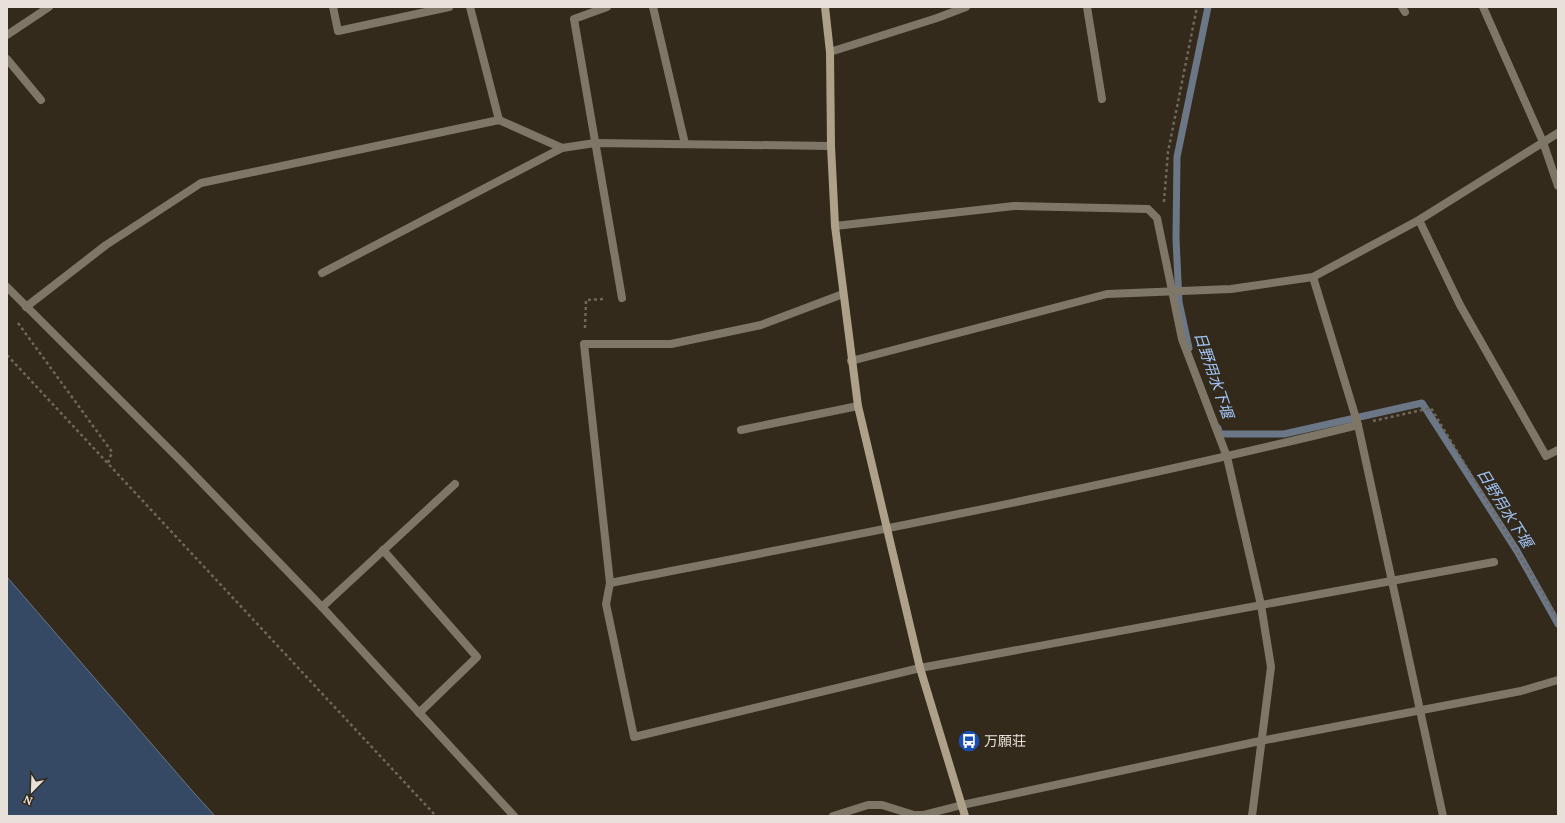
<svg xmlns="http://www.w3.org/2000/svg" width="1565" height="823" font-family="Lora,'Noto Sans JP',serif">
	<style>
		.water { fill: #364964; stroke: #6b7787 }
		.lines { fill: none; stroke-linecap: round; stroke-linejoin: round }
		.stream { stroke: #6b7787; stroke-width: 7 }
		.path { stroke: #6f675b; stroke-width: 2.5; stroke-dasharray: 3 3; stroke-linecap: butt }
		.lane { stroke: #7e7768; stroke-width: 8 }
		.street { stroke: #7e7768; stroke-width: 8 }
		.secondary { stroke: #ada18a; stroke-width: 8 }
		.labels { text-anchor: middle; dominant-baseline: central; stroke-width: 4; stroke-linejoin: round; paint-order: stroke }
		.poi-label { font-size: 14px; fill: #e7e1d9; stroke: #332a1c; text-anchor: start }
		.water-label { font-size: 15px; font-style: italic; fill: #a1c5f8; stroke: #332a1c }
	</style>
	<rect width="100%" height="100%" fill="#332a1c"/>
	<polygon class="water" points="7,577 195,794 215,816 7,816"/>
	<g class="lines">
		<g class="stream">
			<polyline points="1189,348 1179,302 1176,239 1177,157 1208,7"/>
			<polyline points="1218,428 1220,434 1284,434 1422,403 1517,551 1558,624"/>
		</g>
		<g class="path">
			<polyline points="1164,202 1168,152 1197,7"/>
			<polyline points="18,323 112,452 108,463"/>
			<polyline points="585,328 586,300 605,299"/>
			<polyline points="7,355 436,816"/>
			<polyline points="1373,421 1431,408 1558,619"/>
		</g>
		<g class="lane">
			<polyline points="1087,7 1102,99"/>
			<polyline points="1402,7 1405,12"/>
			<polyline points="741,430 858,406"/>
		</g>
		<g class="street">
			<polyline points="333,7 338,31 449,7"/>
			<polyline points="470,7 499,120"/>
			<polyline points="607,7 574,19 622,298"/>
			<polyline points="653,7 685,144"/>
			<polyline points="1483,7 1543,142 1558,186"/>
			<polyline points="7,35 49,7"/>
			<polyline points="830,52 937,18 966,7"/>
			<polyline points="7,59 41,100"/>
			<polyline points="1419,220 1460,305 1546,456 1558,450"/>
			<polyline points="835,226 1014,206 1148,209 1157,218 1182,339 1227,457 1261,605 1271,667 1252,816"/>
			<polyline points="322,273 562,148"/>
			<polyline points="1313,277 1358,425 1443,816"/>
			<polyline points="7,287 181,461 322,607 514,816"/>
			<polyline points="843,294 761,325 671,344 584,344 610,583 606,604 634,737 920,668 1494,562"/>
			<polyline points="26,307 106,245 201,183 499,120 562,148 595,143 831,146"/>
			<polyline points="851,361 1107,294 1231,289 1313,277 1419,220 1558,133"/>
			<polyline points="383,550 477,657 419,713"/>
			<path d="M610,583C860,534 1111,486 1358,425"/>
			<polyline points="322,607 455,484"/>
			<polyline points="833,816 868,805 882,805 914,815 923,815 962,805 1260,741 1521,691 1558,680"/>
		</g>
		<polyline class="secondary" points="825,7 830,52 831,146 835,226 858,406 920,668 965,816"/>
	</g>
	<defs>
		<g id="bus-disc" transform="scale(1.15)"><circle r="9.5" fill="#1a4fb4" stroke="#332a1c"/><path d="M-5-6H5V4H4V6H2V4H-2V6H-4V4H-5ZM-3.5-4V0h7V-4ZM-3.5 1.2v1.5H-2V1.2ZM2 1.2v1.5H3.5V1.2Z" fill="#fff"/></g>
	</defs>
	<g fill-rule="evenodd">
		<use href="#bus-disc" x="969" y="741"/>
	</g>
	<g class="labels">
		<g class="poi-label">
			<text x="984" y="741">万願荘</text>
		</g>
		<g class="water-label">
			<text transform="translate(1214 375) rotate(71)">日野用水下堰</text>
			<text transform="translate(1505 508) rotate(58)">日野用水下堰</text>
		</g>
	</g>
	<rect width="1565" height="823" fill="none" stroke="#e7e1d9" stroke-width="16"/>
	<g transform="translate(32 791) rotate(203)" stroke="#332a1c" stroke-width="3" paint-order="stroke">
	<path d="M0-3L7 15L0 10L-7 15Z" fill="#e7e1d9"/>
	<text y="-6" font-size="11" font-weight="bold" text-anchor="middle" fill="#e7e1d9">N</text>
	</g>
</svg>
